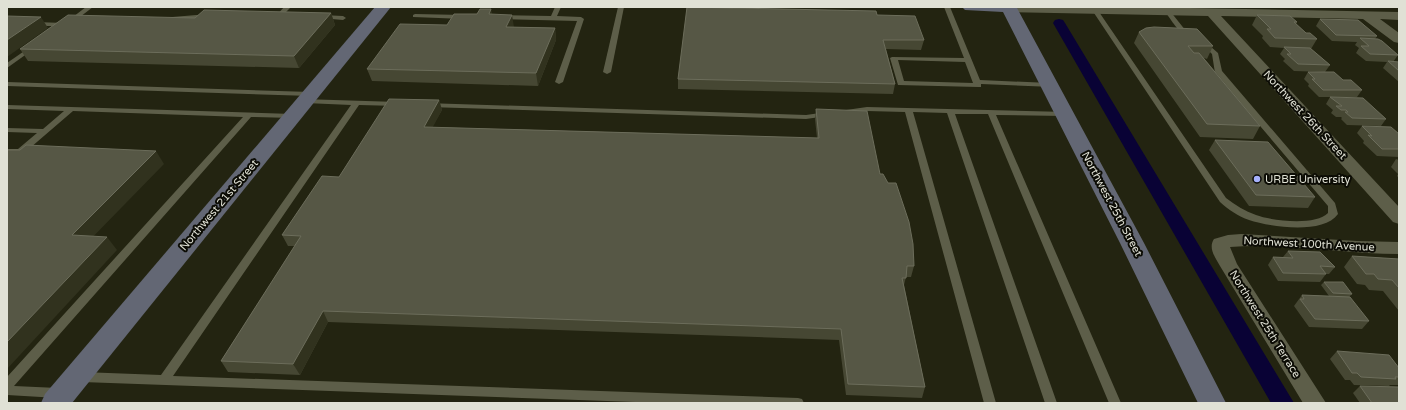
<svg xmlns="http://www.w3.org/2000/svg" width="1406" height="410" font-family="'Varela Round',sans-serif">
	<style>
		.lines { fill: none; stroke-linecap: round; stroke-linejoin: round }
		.canal { fill: #090235; fill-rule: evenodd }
		.lane { fill: #5d5e49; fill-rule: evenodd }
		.street { fill: #5d5e49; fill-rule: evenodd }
		.secondary { fill: #636774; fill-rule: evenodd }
		.wall { fill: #464733 }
		.shaded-wall { fill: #31321e }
		.building { fill: #565745; stroke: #6c6d5b }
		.poi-dot { fill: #a6b1fc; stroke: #0c0c05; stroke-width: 1.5 }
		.labels { text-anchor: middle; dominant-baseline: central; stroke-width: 4; stroke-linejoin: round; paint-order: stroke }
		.street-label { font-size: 11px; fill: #e0e1d5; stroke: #0c0c05 }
		.poi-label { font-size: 11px; fill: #e0e1d5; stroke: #0c0c05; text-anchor: start }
	</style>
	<rect width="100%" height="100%" fill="#232411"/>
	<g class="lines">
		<polygon class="canal" points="1059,19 1063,20 1065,23 1294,403 1271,403 1053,23 1055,20"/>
		<g class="lane">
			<polygon points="86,7 93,7 68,26 34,26 31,24 34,22 65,23"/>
			<polygon points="284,7 291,7 280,18 276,18 276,16"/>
			<polygon points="555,7 561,7 557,16 581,17 584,19 563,82 559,84 555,82 577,21 501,19 498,17 501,15 551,16"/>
			<polygon points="618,7 624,7 611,72 607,74 603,72"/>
			<path d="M944,7H950L980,80L1050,83H1053V87L981,84V87H978L898,85L890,58L892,57L964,58ZM898,60L965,62L973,83L904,81Z"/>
			<path d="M1093,9H1097L1226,198C1235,205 1245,211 1256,215C1272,221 1316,226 1328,213V206L1215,73L1212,54L1200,42L1203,40L1218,53L1222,71L1335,203L1338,214C1323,235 1270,227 1249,220C1238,216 1229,210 1220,202L1092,10Z"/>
			<path d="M1166,11H1170L1186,31L1193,34V36C1181,38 1173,22 1166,13Z"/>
			<polygon points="209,14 212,16 211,17 172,21 169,19 172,17"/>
			<polygon points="415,14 464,15 467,17 464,19 413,17 413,15"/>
			<polygon points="322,15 343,16 346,18 343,20 320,18 320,16"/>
			<polygon points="33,45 36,47 35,48 7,68 7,63"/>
			<polygon points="7,82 311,92 315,94 311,96 7,86"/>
			<polygon points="302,99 398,102 402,104 398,106 359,105 173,376 798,398 802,399 804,403 663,403 82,382 78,380 76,377 78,374 82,372 161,375 351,105 305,103 301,101"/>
			<polygon points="425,103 806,115 827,112 831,114 827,116 806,119 428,107 424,105"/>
			<polygon points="7,105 293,114 297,116 293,118 251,117 14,386 58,388 62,390 64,393 62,396 58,398 7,395 7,377 243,117 73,111 23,154 7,153 7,149 18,149 37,133 7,132 7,128 43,129 64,111 7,109"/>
			<polygon points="867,107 1067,112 1068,114 1064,116 996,115 1121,403 1109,403 988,114 955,114 1057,403 1045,403 947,113 913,112 996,403 984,403 905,112 867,111 846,114 842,112 846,110"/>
		</g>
		<g class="street">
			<polygon points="1004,7 1136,7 1399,12 1399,20 1380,19 1399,33 1399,43 1394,42 1363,19 1221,16 1399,207 1399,224 1393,222 1208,16 1009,12 1005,11"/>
			<path d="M1241,234L1357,241L1399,242V254C1343,254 1286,243 1230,247L1237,264L1326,403H1303L1220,266C1215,257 1208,248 1214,239L1228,235Z"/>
		</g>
		<g class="secondary">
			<polygon points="375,7 391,7 72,403 41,403 45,394"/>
			<polygon points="962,7 1017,8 1144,243 1226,403 1198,403 1120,243 1003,12 965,10"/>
		</g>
	</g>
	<g class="wall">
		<polygon points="331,13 335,25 299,68 28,61 20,49 195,18"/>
		<polygon points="492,14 514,27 555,28 556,40 538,86 372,81 367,69"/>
		<polygon points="877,15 924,40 921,50 886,49 895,84 893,94 678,89 678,79"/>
		<polygon points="1257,15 1297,22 1296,24 1306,33 1317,39 1311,49 1330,65 1325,72 1294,71 1283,61 1285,59 1280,54 1284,48 1270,47 1262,38 1263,36 1252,25"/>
		<polygon points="1320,19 1377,36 1375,39 1398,55 1393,62 1399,62 1399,82 1383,68 1387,62 1366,61 1356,53 1359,48 1355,45 1357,42 1332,41 1316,26"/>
		<polygon points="1139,32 1213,46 1207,59 1204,58 1260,126 1253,139 1200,137 1134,43"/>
		<polygon points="1308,72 1343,80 1362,90 1357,97 1319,97 1308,86 1309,84 1304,79"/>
		<polygon points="1330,97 1386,119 1381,126 1347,125 1341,119 1342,118 1341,117 1336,117 1331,113 1333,110 1326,104"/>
		<polygon points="439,100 442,110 432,127 817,138 815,119 816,109 880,174 914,266 911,277 906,277 904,285 925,387 922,398 846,395 839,340 328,322 300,375 228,372 221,361 295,246 288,246 282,235 339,177"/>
		<polygon points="1362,126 1399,134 1399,157 1377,156 1363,143 1364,141 1357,133"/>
		<polygon points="1215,140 1315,197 1308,208 1249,206 1209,150"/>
		<polygon points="1396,159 1399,160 1399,178 1397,176 1398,174 1391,167"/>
		<polygon points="1288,251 1335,267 1329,274 1326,274 1320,282 1278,281 1268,265 1273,257 1283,257"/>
		<polygon points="1352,256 1399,259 1399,311 1383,291 1369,290 1365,285 1357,284 1344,267"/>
		<polygon points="1324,282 1352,294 1349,297 1369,321 1362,329 1309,327 1294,306 1302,295 1329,296 1321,285"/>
		<polygon points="1337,351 1399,368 1399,385 1390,385 1389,386 1354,385 1350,380 1345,380 1330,359"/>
		<polygon points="1360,386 1399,403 1360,403 1353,393"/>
	</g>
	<g class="shaded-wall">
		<polygon points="491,9 494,21 489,14"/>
		<polygon points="331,13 335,25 299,68 294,56"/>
		<polygon points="512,15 514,27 506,27"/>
		<polygon points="41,17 48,28 7,57 7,40"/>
		<polygon points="555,28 556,40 538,86 536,73"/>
		<polygon points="439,100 442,110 427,138 424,127"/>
		<polygon points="156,151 164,164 82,248 72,235"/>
		<polygon points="107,237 117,250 7,369 7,342"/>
		<polygon points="323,311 328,322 300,375 293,364"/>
	</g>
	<g class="building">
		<polygon points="687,7 876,11 877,15 915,16 924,40 883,40 895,84 678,79"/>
		<polygon points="480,9 491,9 489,14 512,15 506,27 555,28 536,73 367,69 400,24 447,25 454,14 477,14"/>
		<polygon points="204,10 331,13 294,56 20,49 68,15 195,18"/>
		<polygon points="1257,15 1290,16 1297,22 1294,22 1306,33 1310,33 1317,39 1275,38 1267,29 1271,29"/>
		<polygon points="7,16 41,17 7,40"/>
		<polygon points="1320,19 1358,20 1377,36 1336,35"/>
		<polygon points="1154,27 1197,29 1213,46 1188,46 1194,53 1199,53 1260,126 1207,124 1139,32 1146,28"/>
		<polygon points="1360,38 1378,39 1382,41 1398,55 1370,54 1361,46 1369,46"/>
		<polygon points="1284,47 1310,48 1330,65 1298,64 1287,54 1291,54"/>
		<polygon points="1388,61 1399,62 1399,71"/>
		<polygon points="1308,72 1334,72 1343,80 1351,80 1362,90 1323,90 1312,79 1315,79"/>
		<polygon points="1330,97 1363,98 1386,119 1352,118 1345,112 1348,112 1346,110 1341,110 1336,106 1342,106"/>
		<polygon points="389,99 439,100 424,127 819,138 816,109 867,111 880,174 883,174 888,183 896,183 909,222 913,244 914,266 907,266 906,278 902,278 925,387 848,384 841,329 323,311 293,364 221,361 301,236 282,235 322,176 339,177"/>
		<polygon points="1362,126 1391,127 1399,134 1399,149 1382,149 1368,135 1372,136"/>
		<polygon points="1215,140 1268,142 1315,197 1256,195"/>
		<polygon points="26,145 156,151 72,235 107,237 7,342 7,150 20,150"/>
		<polygon points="1288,251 1320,252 1335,267 1320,266 1326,274 1283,273 1273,257 1293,258"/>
		<polygon points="1352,256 1399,259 1399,288 1392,280 1378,279 1374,274 1366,274"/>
		<polygon points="1324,282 1343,282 1352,294 1333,293"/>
		<polygon points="1302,295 1350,297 1369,321 1315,319 1300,299 1304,299"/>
		<polygon points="1337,351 1389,355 1399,368 1399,377 1395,377 1396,379 1361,377 1357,373 1352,373"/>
		<polygon points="1360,386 1399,387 1399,403 1372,403"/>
	</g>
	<circle class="poi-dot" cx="1257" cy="179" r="4"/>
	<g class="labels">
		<g class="street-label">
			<text transform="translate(1305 115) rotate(47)">Northwest 26th Street</text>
			<text transform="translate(1112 204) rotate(62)">Northwest 25th Street</text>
			<text transform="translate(219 205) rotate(-50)">Northwest 21st Street</text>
			<text transform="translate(1309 244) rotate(3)">Northwest 100th Avenue</text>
			<text transform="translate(1265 324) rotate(58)">Northwest 25th Terrace</text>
		</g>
		<g class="poi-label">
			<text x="1265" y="179">URBE University</text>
		</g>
	</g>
	<rect width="1406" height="410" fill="none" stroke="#e0e1d5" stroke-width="16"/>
</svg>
